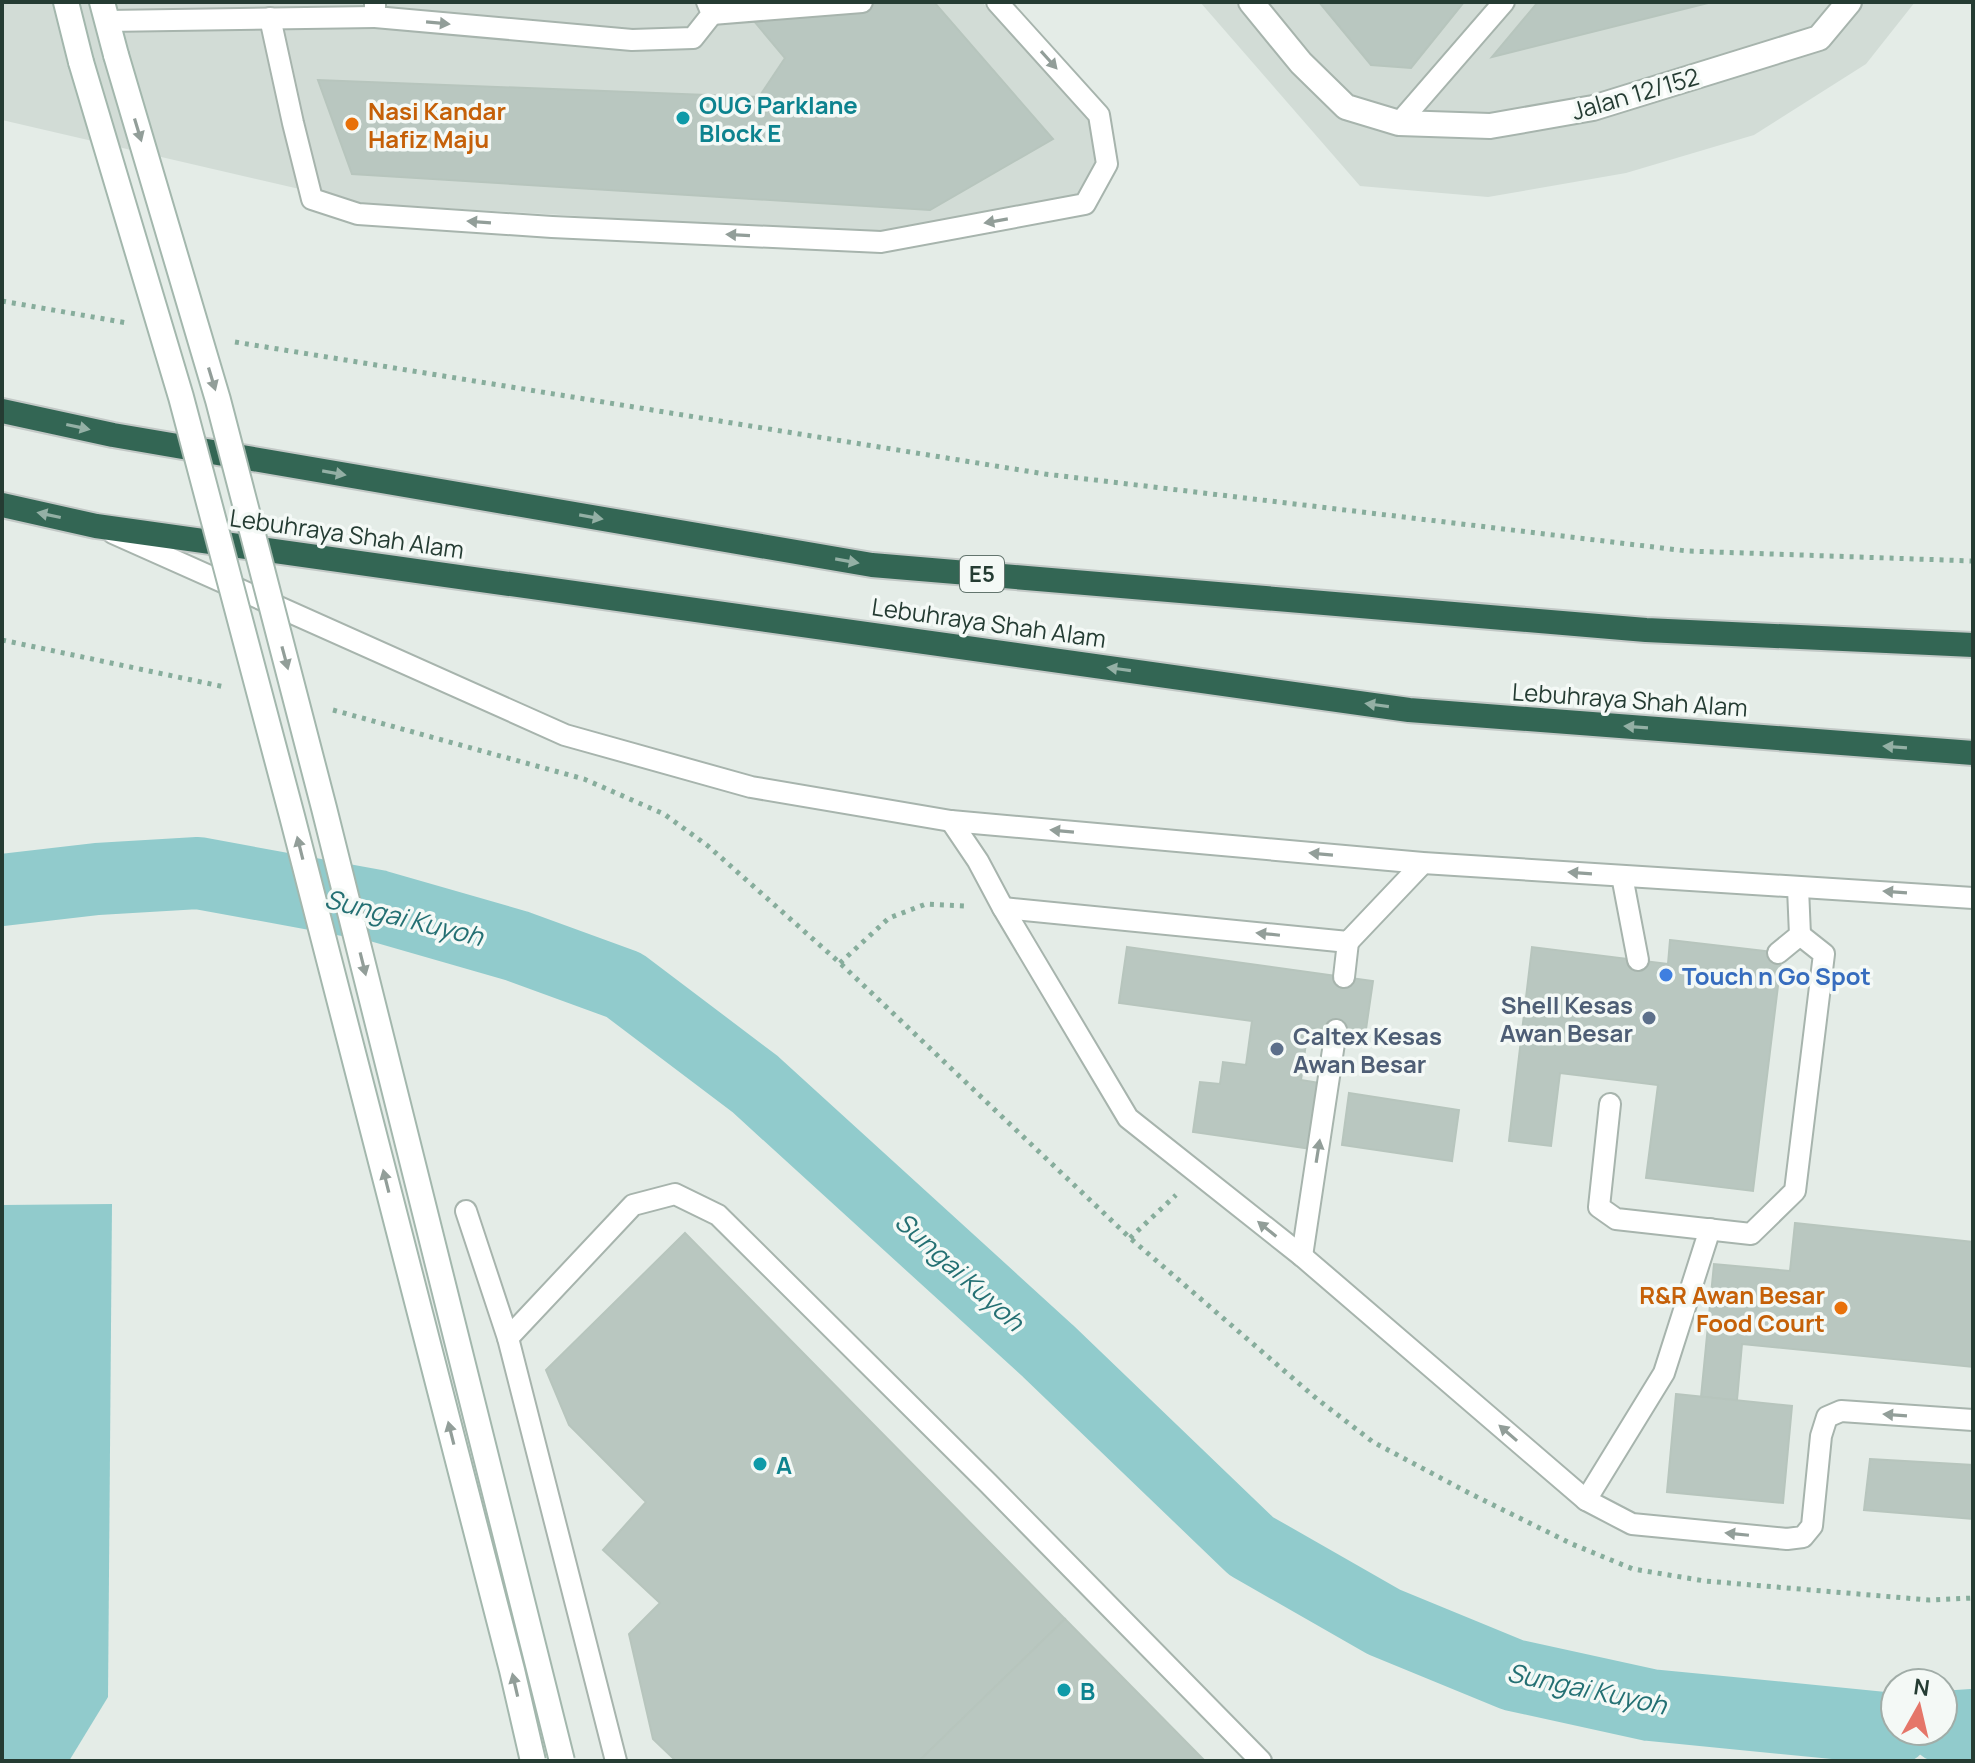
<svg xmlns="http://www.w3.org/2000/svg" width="1975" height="1763" font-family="Manrope,sans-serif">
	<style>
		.built { fill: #d2dcd6 }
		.water { fill: #91cbcc }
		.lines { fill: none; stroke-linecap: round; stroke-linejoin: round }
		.river { stroke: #91cbcc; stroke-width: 72 }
		.building { fill: #b9c7c0; stroke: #b7c5bd; stroke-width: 2 }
		.lane-casing { stroke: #a7b4ad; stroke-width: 24 }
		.street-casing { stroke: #a7b4ad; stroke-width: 28 }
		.secondary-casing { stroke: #a3b7ad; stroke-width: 28 }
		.highway-casing { stroke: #c2c8c6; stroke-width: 28 }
		.path { stroke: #87ad9c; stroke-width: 5; stroke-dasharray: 4 6; stroke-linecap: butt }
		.lane { stroke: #fff; stroke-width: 20 }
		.street { stroke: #fff; stroke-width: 24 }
		.secondary { stroke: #fff; stroke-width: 24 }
		.highway { stroke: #336654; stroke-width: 24 }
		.secondary-bridge-casing { stroke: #a3b7ad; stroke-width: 28; stroke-linecap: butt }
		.secondary-bridge { stroke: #fff; stroke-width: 24 }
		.oneway { fill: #929e99 }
		.oneway2 { fill: #94b0a5 }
		.culture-dot { fill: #0f9aa8; stroke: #f4f9f6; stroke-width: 3 }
		.food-dot { fill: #e8710a; stroke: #f4f9f6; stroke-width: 3 }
		.shop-dot { fill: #3f7fe0; stroke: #f4f9f6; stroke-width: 3 }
		.service-dot { fill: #5c6f8a; stroke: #f4f9f6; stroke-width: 3 }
		.labels { text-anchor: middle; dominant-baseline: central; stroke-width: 7; stroke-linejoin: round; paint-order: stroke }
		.shield { fill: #f4f9f6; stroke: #63756e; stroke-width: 2 }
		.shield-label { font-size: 22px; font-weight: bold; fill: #253c33 }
		.street-label { font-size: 24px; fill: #253c33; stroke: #f4f9f6 }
		.culture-label { font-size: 24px; font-weight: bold; fill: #0d838f; stroke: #f4f9f6; text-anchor: start }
		.food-label { font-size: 24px; font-weight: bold; fill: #c56008; stroke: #f4f9f6; text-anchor: start }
		.shop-label { font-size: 24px; font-weight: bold; fill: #366cbe; stroke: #f4f9f6; text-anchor: start }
		.service-label { font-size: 24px; font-weight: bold; fill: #4e5e75; stroke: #f4f9f6; text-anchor: end }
		.water-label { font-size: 26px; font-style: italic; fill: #247073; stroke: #f4f9f6 }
	</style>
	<rect width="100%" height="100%" fill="#e4ece7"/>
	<g class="built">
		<polygon points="2,2 982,2 1090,121 1097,164 1078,196 879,234 360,203 2,120"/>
		<polygon points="1200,2 1915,2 1866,64 1754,135 1626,173 1488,197 1360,186"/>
	</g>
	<polygon class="water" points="112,1204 108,1697 69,1761 2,1761 2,1205"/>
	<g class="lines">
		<g class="river">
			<polyline points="2,890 97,879 198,873 378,906 517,946 624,985 755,1084 1048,1351 1251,1546 1384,1622 1513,1675 1650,1705 1895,1729"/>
			<polyline points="1943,1727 1973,1725"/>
		</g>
	</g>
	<g class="building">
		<polygon points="738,2 934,2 1053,139 930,210 352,174 318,80 759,97 785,58"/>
		<polygon points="1319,2 1464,2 1411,68 1371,65"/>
		<polygon points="1538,2 1712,2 1492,57"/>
		<polygon points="1670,940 1782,953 1753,1191 1646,1178 1658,1085 1560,1073 1551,1146 1509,1141 1532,947 1668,964"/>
		<polygon points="1127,947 1373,981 1365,1036 1336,1030 1308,1028 1301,1080 1320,1083 1312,1149 1193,1132 1200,1082 1220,1084 1223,1062 1246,1065 1252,1021 1119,1003"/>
		<polygon points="1349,1093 1459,1110 1452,1161 1342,1145"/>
		<polygon points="1795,1223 1973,1242 1973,1367 1742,1344 1737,1400 1701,1397 1714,1264 1790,1271"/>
		<polygon points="685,1233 1065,1619 919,1761 676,1761 653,1739 629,1634 660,1603 603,1550 646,1502 569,1425 546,1370"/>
		<polygon points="1676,1394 1792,1406 1783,1503 1667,1492"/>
		<polygon points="1870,1459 1973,1465 1973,1519 1864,1510"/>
		<polygon points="1065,1619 1205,1761 919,1761"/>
	</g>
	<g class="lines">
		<g class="lane-casing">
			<g id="lane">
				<polyline points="375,2 375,17 632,40 693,38 712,14 707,2"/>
				<polyline points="712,14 862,2"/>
				<polyline points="270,18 293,123 312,199 358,214 552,227 881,242 1085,204 1107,164 1099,115 997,2"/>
				<polyline points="107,21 375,17"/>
				<polyline points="1399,123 1504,2"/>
				<polyline points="113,533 565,735 751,787 951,821 1423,863 1973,898"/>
				<polyline points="951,821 978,861 1003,908 1128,1118 1302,1256 1586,1500 1632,1524 1787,1539 1803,1537 1812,1526 1821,1436 1827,1417 1841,1411 1973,1420"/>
				<polyline points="1622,876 1638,960"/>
				<polyline points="1003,908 1348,942 1423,863"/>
				<polyline points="1778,953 1800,935 1798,888"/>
				<polyline points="1344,977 1348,942"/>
				<polyline points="1610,1104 1599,1207 1616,1219 1751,1234 1795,1191 1824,954 1800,935"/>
				<polyline points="466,1211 508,1338 616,1761"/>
				<polyline points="1302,1256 1336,1030"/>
				<polyline points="508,1338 633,1205 675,1194 718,1215 988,1483 1261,1761"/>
				<polyline points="1586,1500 1664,1373 1710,1229"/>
			</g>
		</g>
		<g class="street-casing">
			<polyline id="street" points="1251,2 1301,63 1346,107 1399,123 1490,126 1593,108 1819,38 1849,2"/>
		</g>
		<g class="secondary-casing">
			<g id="secondary">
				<polyline points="66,2 81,62"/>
				<polyline points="102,2 116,55"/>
			</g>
		</g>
		<g class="highway-casing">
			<g id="highway">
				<polyline points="2,411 113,435 872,565 1646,630 1973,645"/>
				<polyline points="2,505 96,526 1409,710 1973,753"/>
			</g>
		</g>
		<g class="path">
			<polyline points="2,301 127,323"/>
			<polyline points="235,342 1045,474 1687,551 1973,561"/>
			<polyline points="2,640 225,687"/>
			<polyline points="333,710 584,779 664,814 708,846 840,963 1130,1238 1317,1399 1373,1442 1469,1493 1572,1544 1633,1569 1705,1581 1929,1600 1973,1598"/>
			<polyline points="840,963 889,918 926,904 966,906"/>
			<polyline points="1130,1238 1176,1195"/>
		</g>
		<use href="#lane" class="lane"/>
		<use href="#street" class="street"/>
		<use href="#secondary" class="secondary"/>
		<use href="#highway" class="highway"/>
		<g class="secondary-bridge-casing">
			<g id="secondary-bridge">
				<polyline points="116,55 218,400 324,808 562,1761"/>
				<polyline points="81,62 181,397 292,816 512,1670 533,1761"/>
			</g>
		</g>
		<use href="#secondary-bridge" class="secondary-bridge"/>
	</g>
	<defs><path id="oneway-solid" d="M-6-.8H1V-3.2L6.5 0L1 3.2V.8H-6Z" transform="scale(2)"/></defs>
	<g class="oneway">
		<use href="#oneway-solid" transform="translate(438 23) rotate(5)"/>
		<use href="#oneway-solid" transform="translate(1049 60) rotate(48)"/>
		<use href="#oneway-solid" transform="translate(138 130) rotate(73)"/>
		<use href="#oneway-solid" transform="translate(996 221) rotate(170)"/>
		<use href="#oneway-solid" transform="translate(479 222) rotate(-176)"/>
		<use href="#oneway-solid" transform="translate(738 235) rotate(-177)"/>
		<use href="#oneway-solid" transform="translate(212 379) rotate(73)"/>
		<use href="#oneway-solid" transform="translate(285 658) rotate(75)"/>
		<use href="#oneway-solid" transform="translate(1062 831) rotate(-175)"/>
		<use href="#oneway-solid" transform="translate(300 848) rotate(-104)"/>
		<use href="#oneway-solid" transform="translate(1321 854) rotate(-175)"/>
		<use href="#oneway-solid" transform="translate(1580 873) rotate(-176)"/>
		<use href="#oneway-solid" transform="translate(1895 892) rotate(-176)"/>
		<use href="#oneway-solid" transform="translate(1268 934) rotate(-174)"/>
		<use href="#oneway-solid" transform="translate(363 964) rotate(76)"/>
		<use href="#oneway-solid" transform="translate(1318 1151) rotate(-81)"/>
		<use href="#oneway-solid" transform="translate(386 1181) rotate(-104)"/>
		<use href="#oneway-solid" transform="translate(1267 1229) rotate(-141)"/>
		<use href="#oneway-solid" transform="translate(1895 1415) rotate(-176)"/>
		<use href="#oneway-solid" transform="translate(451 1433) rotate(-104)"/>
		<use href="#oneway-solid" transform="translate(1508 1433) rotate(-139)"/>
		<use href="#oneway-solid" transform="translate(1737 1534) rotate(-174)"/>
		<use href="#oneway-solid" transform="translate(515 1685) rotate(-103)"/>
	</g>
	<g class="oneway2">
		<use href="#oneway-solid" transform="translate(78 427) rotate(12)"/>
		<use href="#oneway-solid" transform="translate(334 473) rotate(10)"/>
		<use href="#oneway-solid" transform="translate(49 515) rotate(-168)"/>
		<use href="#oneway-solid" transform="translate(591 517) rotate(10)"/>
		<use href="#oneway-solid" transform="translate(847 561) rotate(10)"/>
		<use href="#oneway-solid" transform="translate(1119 669) rotate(-172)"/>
		<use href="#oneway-solid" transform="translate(1377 705) rotate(-172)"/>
		<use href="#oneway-solid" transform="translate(1636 727) rotate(-176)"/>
		<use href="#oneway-solid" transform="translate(1895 747) rotate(-176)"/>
	</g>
	<g class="culture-dot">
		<circle cx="683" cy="118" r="8"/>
		<circle cx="760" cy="1464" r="8"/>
		<circle cx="1064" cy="1690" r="8"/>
	</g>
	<g class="food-dot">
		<circle cx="352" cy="124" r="8"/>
		<circle cx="1841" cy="1308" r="8"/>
	</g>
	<circle class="shop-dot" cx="1666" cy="975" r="8"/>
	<g class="service-dot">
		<circle cx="1649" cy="1018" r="8"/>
		<circle cx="1277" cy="1049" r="8"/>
	</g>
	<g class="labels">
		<rect class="shield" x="960" y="556" width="44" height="36" rx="6"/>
		<g class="shield-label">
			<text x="982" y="574">E5</text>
		</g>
		<g class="street-label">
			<text transform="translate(1635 93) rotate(-16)">Jalan 12/152</text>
			<text transform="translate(347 533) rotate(8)">Lebuhraya Shah Alam</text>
			<text transform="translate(989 622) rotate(8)">Lebuhraya Shah Alam</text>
			<text transform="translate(1630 699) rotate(4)">Lebuhraya Shah Alam</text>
		</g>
		<g class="culture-label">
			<text x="699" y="104">OUG Parklane<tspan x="699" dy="28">Block E</tspan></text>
			<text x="776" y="1464">A</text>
			<text x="1080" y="1690">B</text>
		</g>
		<g class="food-label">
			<text x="368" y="110">Nasi Kandar<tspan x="368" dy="28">Hafiz Maju</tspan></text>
			<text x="1825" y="1294" text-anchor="end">R&amp;R Awan Besar<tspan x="1825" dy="28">Food Court</tspan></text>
		</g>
		<g class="shop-label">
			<text x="1682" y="975">Touch n Go Spot</text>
		</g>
		<g class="service-label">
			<text x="1633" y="1004">Shell Kesas<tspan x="1633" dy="28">Awan Besar</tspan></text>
			<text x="1293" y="1035" text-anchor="start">Caltex Kesas<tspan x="1293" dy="28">Awan Besar</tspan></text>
		</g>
		<g class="water-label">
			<text transform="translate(404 917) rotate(14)">Sungai Kuyoh</text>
			<text transform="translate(960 1271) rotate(42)">Sungai Kuyoh</text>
			<text transform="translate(1587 1688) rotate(12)">Sungai Kuyoh</text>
		</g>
	</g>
	<rect width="1975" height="1763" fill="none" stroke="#253c33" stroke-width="8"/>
	<g transform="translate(1919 1707) rotate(8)"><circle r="38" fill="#f4f9f6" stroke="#a1ada8" stroke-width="2"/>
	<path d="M0-6L14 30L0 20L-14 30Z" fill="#e57669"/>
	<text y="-12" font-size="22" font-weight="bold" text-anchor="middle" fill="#253c33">N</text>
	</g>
</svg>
